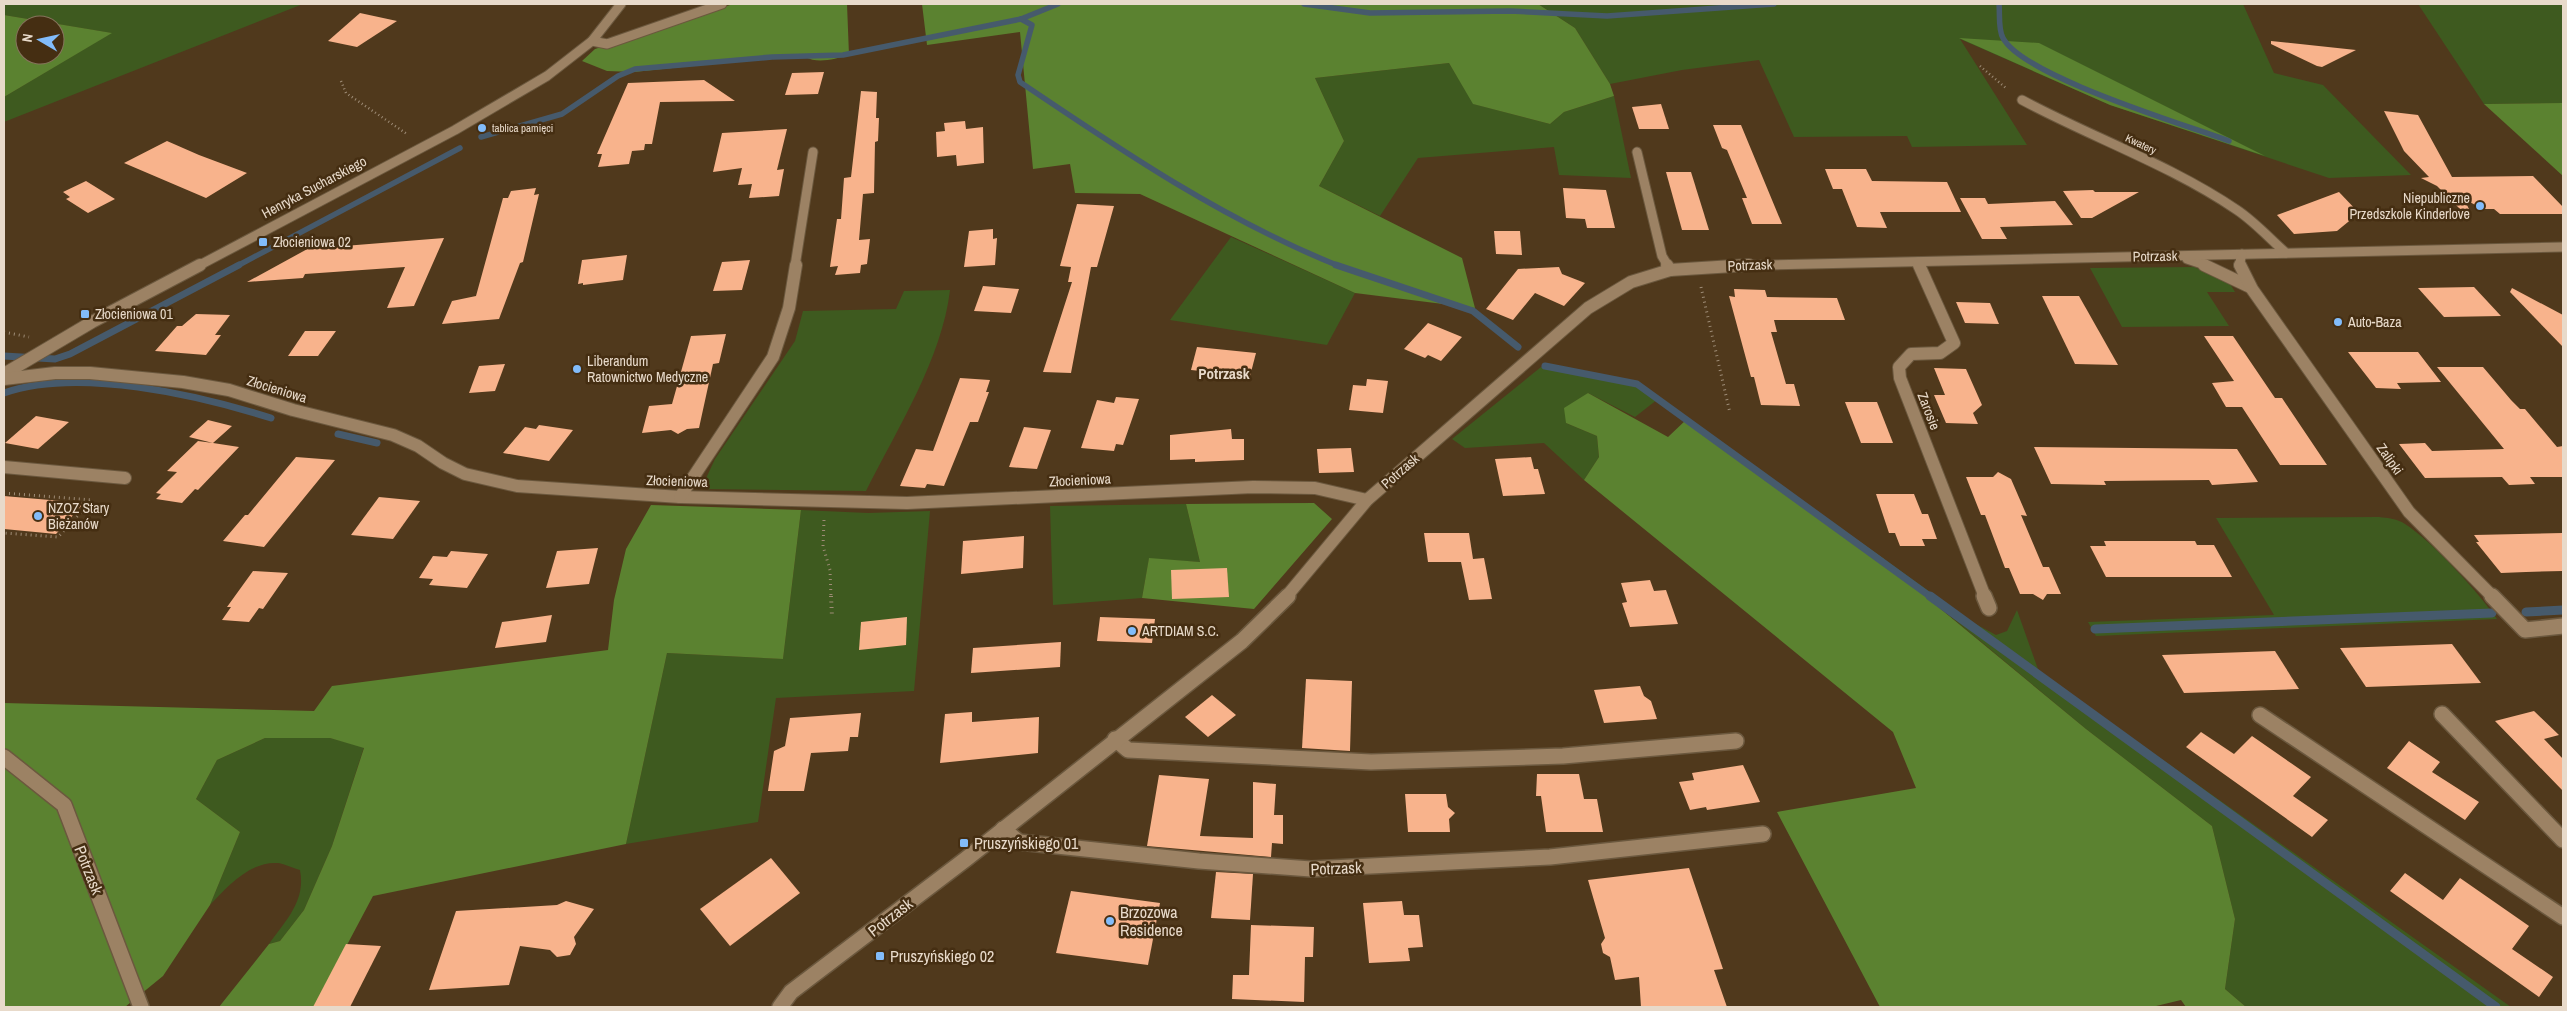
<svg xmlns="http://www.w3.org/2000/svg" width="2567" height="1011" font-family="'Archivo Narrow',sans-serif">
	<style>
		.green { fill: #3e5a1f }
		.forest { fill: #5b8230; fill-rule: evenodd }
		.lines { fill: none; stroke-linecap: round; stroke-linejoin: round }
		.stream-far2 { stroke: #465a6c; stroke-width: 5.5 }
		.stream-far1 { stroke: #465a6c; stroke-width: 7 }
		.stream { stroke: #465a6c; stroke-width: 9 }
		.building { fill: #f8b38c }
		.minor-far2-casing { stroke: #6b583e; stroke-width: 11 }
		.minor-far1-casing { stroke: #6b583e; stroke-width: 14 }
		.minor-casing { stroke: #6b583e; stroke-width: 18 }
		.path-far2 { stroke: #9e8c76; stroke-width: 2.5; stroke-dasharray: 1 3; stroke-linecap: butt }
		.path-far1 { stroke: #9e8c76; stroke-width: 3; stroke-dasharray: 1 4; stroke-linecap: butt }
		.path { stroke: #9e8c76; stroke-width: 4; stroke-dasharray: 1 4.5; stroke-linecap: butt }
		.minor-far2 { stroke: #9c8264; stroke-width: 9 }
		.minor-far1 { stroke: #9c8264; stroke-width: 12 }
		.minor { stroke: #9c8264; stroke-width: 15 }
		.poi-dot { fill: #82bcfa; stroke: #452e12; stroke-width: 2 }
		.labels { text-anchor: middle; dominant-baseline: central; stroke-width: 5; stroke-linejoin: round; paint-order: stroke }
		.far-poi-label { font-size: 11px; fill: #e8daca; stroke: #452e12; text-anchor: start }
		.far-street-label { font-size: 11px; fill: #e8daca; stroke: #452e12 }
		.street-label { font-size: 14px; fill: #e8daca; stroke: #452e12 }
		.poi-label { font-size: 14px; fill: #e8daca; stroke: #452e12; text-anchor: start }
		.neighbourhood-label { font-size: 15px; font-weight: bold; fill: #e8daca; stroke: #452e12 }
		.near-poi-label { font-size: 16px; fill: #e8daca; stroke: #452e12; text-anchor: start }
		.near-street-label { font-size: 16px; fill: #e8daca; stroke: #452e12 }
	</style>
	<rect width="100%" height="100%" fill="#50391c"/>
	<g class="green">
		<polygon points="4,4 303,4 4,122 4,97 111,33 4,15"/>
		<polygon points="1538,4 2243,4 2274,73 2323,85 2411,175 2329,178 2110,105 1960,39 2027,145 1912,147 1907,136 1794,137 1759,60 1682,70 1610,84 1575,28"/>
		<polygon points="2418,4 2563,4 2563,103 2484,104"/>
		<polygon points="1449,63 1474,104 1550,124 1564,112 1614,96 1631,178 1559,175 1554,147 1418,158 1380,216 1319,186 1344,141 1315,78"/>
		<polygon points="1231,237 1355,293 1327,345 1170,320"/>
		<polygon points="2194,267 2229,282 2235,292 2207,292 2229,326 2122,327 2090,268"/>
		<path d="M950,290C942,359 897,429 866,491L701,489L715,459L795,341L803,311L896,309L904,291Z"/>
		<polygon points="1541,367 1634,385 1658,399 1635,417 1588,393 1566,423 1597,436 1599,457 1584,480 1544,443 1465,448 1452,439"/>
		<polygon points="1186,504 1200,562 1149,559 1142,598 1053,605 1050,506"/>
		<polygon points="801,510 868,513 930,511 914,691 776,698 758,822 626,844 667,653 783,659"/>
		<path d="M2379,517C2388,518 2398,519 2405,524C2432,541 2479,593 2497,619L2096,636L2088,622L2274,615L2216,518Z"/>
		<polygon points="1884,559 1972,622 1996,635 2007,631 2017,610 2039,672 2511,1007 2246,1007 2225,989 2235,919 2212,826 2086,729 1885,562"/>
		<path d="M265,738H330L364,747L332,846L304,910L280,941L269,944C286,920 306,901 300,870C293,868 285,864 278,863C250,861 227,887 210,905L240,832L196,799L217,760Z"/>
	</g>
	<g class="forest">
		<path d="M733,4H847L849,55C835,59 818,64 805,57L749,60L634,72L607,71L582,61L595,49Z"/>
		<polygon points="922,4 1538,4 1575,28 1610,84 1614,96 1564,112 1550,124 1473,104 1449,63 1315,78 1344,141 1319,186 1462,258 1475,308 1355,293 1140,194 1075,193 1070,164 1033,169 1020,32 927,45"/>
		<path d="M4,15L112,33L4,97ZM25,25H55V55H25Z"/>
		<polygon points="1959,38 2039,43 2265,156 2110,105"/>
		<polygon points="2563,103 2563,176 2484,104"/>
		<polygon points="1588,393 1668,437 1687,419 1884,559 1885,563 2086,729 2212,826 2235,919 2225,989 2246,1007 2186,1007 2181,1000 2152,1007 1880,1007 1777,812 1916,788 1893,732 1584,480 1599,457 1597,436 1566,423 1564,408"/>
		<polygon points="1314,503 1332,519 1254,609 1142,598 1149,558 1200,562 1186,504"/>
		<polygon points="651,505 801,510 783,659 667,653 626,844 373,896 314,1007 219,1007 269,944 280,941 304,910 332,846 364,748 330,738 265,738 217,760 196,799 240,832 210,905 163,976 125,1007 4,1007 4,703 314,711 332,686 608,650 614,600 626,549"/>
	</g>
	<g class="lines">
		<g class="stream-far2">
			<polyline points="1304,4 1370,13 1510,11 1607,16 1774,4"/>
			<path d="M1999,4C2000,13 1998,30 2003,38C2023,76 2183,124 2229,141"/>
			<path d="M1021,19L1032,25L1018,75L1020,82C1122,151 1224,220 1339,266"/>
			<polyline points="481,137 562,114 618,76 635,69 772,57 843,55 1021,19 1058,4"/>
			<polyline points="237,266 460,148"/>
		</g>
		<g class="stream-far1">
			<polyline points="1336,265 1473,311 1518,347"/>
			<polyline points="4,356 55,359 70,354 239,265"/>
			<polyline points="1545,366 1637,384 1931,597"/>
			<path d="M4,393C78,367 198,395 271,418"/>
			<polyline points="338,434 377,443"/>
		</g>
		<g class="stream">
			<polyline points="1930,596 2496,1007"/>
			<polyline points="2526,612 2563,610"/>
			<polyline points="2095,629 2492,613"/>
		</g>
	</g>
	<g class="building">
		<polygon points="360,13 397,21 357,47 328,41"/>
		<polygon points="2271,41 2356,50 2322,67 2317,66 2271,44"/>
		<polygon points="824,72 818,94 785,95 792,73"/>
		<polygon points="704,80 735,101 660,102 652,144 645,144 644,150 632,151 629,164 598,167 602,154 597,154 628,83"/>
		<polygon points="861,91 877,92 876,118 879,118 878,141 875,142 874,193 863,194 859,240 870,239 867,264 861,265 860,273 835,275 838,266 830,267 837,219 841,219 844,178 851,177"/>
		<polygon points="1661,104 1669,129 1639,129 1632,107"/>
		<polygon points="2384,111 2418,115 2452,177 2533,176 2563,207 2563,214 2500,214 2494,209 2483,209 2464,199 2469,209 2464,213 2437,186 2421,178 2429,177 2404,151"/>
		<polygon points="965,121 966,129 983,127 984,163 957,166 956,155 937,157 936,132 945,131 944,123"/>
		<polygon points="1713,125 1741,125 1782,224 1752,224 1742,198 1747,198 1727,150 1722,148"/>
		<polygon points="787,129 777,170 784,169 779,196 749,198 752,184 738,185 742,168 713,172 722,133"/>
		<polygon points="167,141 199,155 247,173 206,198 124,163"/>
		<polygon points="1825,169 1866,169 1872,181 1947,182 1961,212 1880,212 1887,228 1857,227 1842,189 1833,189"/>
		<polygon points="1666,172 1691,172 1709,230 1682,230"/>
		<polygon points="86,181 115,199 88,213 66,199 70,197 63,192"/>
		<polygon points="536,188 534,195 539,194 523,262 520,263 499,319 442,324 452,301 476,296 503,198 508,198 511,191"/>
		<polygon points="1563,188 1606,190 1615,228 1587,228 1585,219 1566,218"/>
		<polygon points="2093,190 2095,192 2139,192 2092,218 2081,218 2063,191"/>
		<polygon points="2339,192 2359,213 2337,231 2294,234 2277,215"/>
		<polygon points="1960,198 1985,198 1988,204 2055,201 2073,225 2000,227 2007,239 1982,239"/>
		<polygon points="1077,204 1114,206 1097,267 1091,267 1071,373 1043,372 1072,282 1068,282 1071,267 1060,266"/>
		<polygon points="993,229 993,239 997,238 995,265 964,267 969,231"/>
		<polygon points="1494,231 1520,231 1522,255 1496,254"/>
		<polygon points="444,238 414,306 387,308 405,267 305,274 303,278 247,282 322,241 319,248"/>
		<polygon points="627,255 623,280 583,285 583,283 578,284 582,260"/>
		<polygon points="750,260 742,290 713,291 722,262"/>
		<polygon points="1559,267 1562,274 1585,283 1564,306 1535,293 1513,320 1486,309 1518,269"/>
		<polygon points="983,286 1019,289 1011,313 974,311"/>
		<polygon points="2474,287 2501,316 2444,317 2418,288"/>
		<polygon points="2512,288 2563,315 2563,347 2510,292"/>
		<polygon points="1734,289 1765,290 1767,297 1837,298 1845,320 1774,320 1777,332 1771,332 1786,384 1794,384 1800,406 1761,405 1754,377 1751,377 1729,296 1735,297"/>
		<polygon points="2042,296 2079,296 2118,365 2075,364"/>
		<polygon points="1956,302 1990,303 1999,324 1965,323"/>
		<polygon points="196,314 230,315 215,335 221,335 206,355 155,351 177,326 182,326"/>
		<polygon points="1428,323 1462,337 1441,361 1428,355 1425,358 1404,349"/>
		<polygon points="305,331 336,331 318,356 288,356"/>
		<polygon points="726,334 719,363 713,364 699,428 687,429 678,434 671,430 642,433 649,406 672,404 691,336"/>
		<polygon points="2204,336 2233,336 2275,398 2282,398 2327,465 2280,465 2242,407 2226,407 2212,383 2234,381"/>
		<polygon points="1197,347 1256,353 1250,376 1191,370"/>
		<polygon points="2348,352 2418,352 2441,382 2397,383 2401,389 2376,388"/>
		<polygon points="505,364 495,391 469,393 479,366"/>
		<polygon points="2437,367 2483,367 2511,400 2520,409 2525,409 2557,447 2563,446 2563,477 2530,477 2535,484 2509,485 2502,477 2425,478 2399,444 2425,443 2432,451 2504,449"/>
		<polygon points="1934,368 1966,369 1982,405 1973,413 1978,424 1946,423 1934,395 1945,395"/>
		<polygon points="960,378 990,380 986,392 989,392 978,422 970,422 944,486 927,484 925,488 900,486 916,449 933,451"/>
		<polygon points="1367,379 1388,381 1383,413 1349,410 1353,385 1366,386"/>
		<polygon points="1116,397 1139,399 1123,445 1116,444 1114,451 1081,448 1097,400 1114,403"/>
		<polygon points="1845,402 1877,402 1893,443 1861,443"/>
		<polygon points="36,416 69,422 38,449 5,443"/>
		<polygon points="208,420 232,426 213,443 239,447 198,490 195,489 182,503 156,499 161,494 156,493 177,472 167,471 198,441 213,443 189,437"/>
		<polygon points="539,425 573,430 549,461 503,453 525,427 536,429"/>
		<polygon points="1024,427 1051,430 1037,469 1009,467"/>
		<polygon points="1231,429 1232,439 1244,439 1244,460 1195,462 1195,459 1170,460 1170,435"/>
		<polygon points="2034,447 2237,449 2258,482 2212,485 2209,480 2104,481 2106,485 2051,484"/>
		<polygon points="1351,448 1354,472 1319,473 1317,449"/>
		<polygon points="296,457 335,460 264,547 223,541 245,515 248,515"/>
		<polygon points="1531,457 1534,469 1538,469 1545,494 1503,496 1495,459"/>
		<polygon points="1998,472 2011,479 2027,516 2021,515 2043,567 2049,567 2061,594 2047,594 2043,600 2033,594 2020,594 2009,568 2005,568 1985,515 1981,515 1966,477 1993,477"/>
		<polygon points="1876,494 1914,494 1922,514 1928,514 1937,539 1922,539 1925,546 1900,546 1895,533 1889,533"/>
		<polygon points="4,496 84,503 56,534 4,529"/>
		<polygon points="379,497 420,501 393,539 351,535"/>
		<polygon points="1424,533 1469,533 1473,559 1484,558 1492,599 1469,600 1461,562 1428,562"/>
		<polygon points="2563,533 2563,571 2526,572 2501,573 2476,542 2479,542 2474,535"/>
		<polygon points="1024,536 1023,568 961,574 963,541"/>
		<polygon points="2104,541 2195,541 2197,545 2214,545 2232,577 2106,577 2090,546 2106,546"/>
		<polygon points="598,548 589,584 546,588 557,551"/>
		<polygon points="451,551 488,554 467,588 429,585 433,579 419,578 433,556 447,557"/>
		<polygon points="1227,568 1229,597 1172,599 1171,570"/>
		<polygon points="253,571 288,573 263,609 259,608 249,622 222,620 231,607 227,607"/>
		<polygon points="1650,580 1654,591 1666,590 1678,624 1630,627 1622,603 1627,602 1621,583"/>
		<polygon points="552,615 546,642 495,648 502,622"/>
		<polygon points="907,617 906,645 859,650 861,622"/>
		<polygon points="1100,617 1155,619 1152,643 1097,641"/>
		<polygon points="1061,642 1060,667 971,673 973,648"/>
		<polygon points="2452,644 2481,683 2366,687 2340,648"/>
		<polygon points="2275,651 2299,689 2184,693 2162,655"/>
		<polygon points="1306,679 1352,681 1350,751 1302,748"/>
		<polygon points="1640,686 1644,696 1651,701 1657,719 1604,723 1594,690"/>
		<polygon points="1212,695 1236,715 1208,737 1185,717"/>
		<polygon points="2534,711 2559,735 2544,739 2563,759 2563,791 2495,721"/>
		<polygon points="972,712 972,722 1039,717 1038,753 940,763 945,714"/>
		<polygon points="861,713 858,737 850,737 848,751 811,753 804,791 768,791 774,751 785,746 790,718"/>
		<polygon points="2201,732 2234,754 2252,736 2311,777 2293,796 2328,820 2312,837 2186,747"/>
		<polygon points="2409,741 2440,762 2432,772 2479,802 2465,820 2387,768"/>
		<polygon points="1743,765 1760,802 1707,810 1706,807 1690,810 1679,782 1694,780 1692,773"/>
		<polygon points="1537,774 1579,774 1584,799 1597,799 1603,832 1546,832 1541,796 1536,796"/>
		<polygon points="1159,775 1209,779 1200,836 1253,838 1253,782 1276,784 1274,815 1283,815 1283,844 1272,843 1271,857 1147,846"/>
		<polygon points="1405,794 1446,794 1448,807 1455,813 1449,819 1450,832 1408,832"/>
		<polygon points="771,858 800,893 730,946 700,909"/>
		<polygon points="1689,868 1723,969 1714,970 1727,1007 1641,1007 1639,977 1615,980 1610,957 1603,953 1601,944 1605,938 1588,880"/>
		<polygon points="1216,872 1253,874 1250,920 1211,918"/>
		<polygon points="2405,873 2443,900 2460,878 2529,926 2512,949 2553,977 2539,997 2390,891"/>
		<polygon points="1071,891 1160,903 1148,965 1056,953"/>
		<polygon points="566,901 594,909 574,937 576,944 570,955 557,957 550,950 520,946 509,985 429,990 456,911 557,905"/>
		<polygon points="1402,901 1404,915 1419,915 1423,947 1408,948 1410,961 1369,963 1363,903"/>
		<polygon points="1251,925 1314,927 1313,957 1305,957 1304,1002 1232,999 1233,975 1249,975"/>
		<polygon points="346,944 381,946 350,1007 313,1007"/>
	</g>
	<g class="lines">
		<g class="minor-far2-casing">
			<g id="minor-far2">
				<polyline points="592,41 607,44 722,4"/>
				<path d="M2022,100C2093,138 2171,165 2237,210C2255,222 2270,239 2286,253"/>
				<polyline points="1637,152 1662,256 1668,266"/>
				<polyline points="2187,259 2208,266"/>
				<polyline points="1918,262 1920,266"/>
				<polyline points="198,266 455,130 547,76 592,41 621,4"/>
				<polyline points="795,266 813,152"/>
				<polyline points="1720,266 2563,247"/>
				<polyline points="2239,266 2242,254"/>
			</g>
		</g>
		<g class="minor-far1-casing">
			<g id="minor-far1">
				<polyline points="1667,265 1670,270"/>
				<polyline points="1919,265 1954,343 1940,353 1911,354 1899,367 1900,378 1985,597"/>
				<polyline points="2204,265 2248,286"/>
				<polyline points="2240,265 2252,289 2409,512 2493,597"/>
				<polyline points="4,374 92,322 200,265"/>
				<polyline points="4,379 55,373 90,373 183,382 229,390 293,410 393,435 418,446 443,463 465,474 517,486 680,497 907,503 1253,487 1315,488 1367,500"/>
				<polyline points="4,467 125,478"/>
				<polyline points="680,497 773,357 789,308 796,265"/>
				<polyline points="1286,597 1367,500 1588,308 1631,282 1670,270 1749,265"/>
			</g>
		</g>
		<g class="minor-casing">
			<g id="minor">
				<polyline points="1984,596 1989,608"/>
				<polyline points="2492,596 2525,630 2563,626"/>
				<polyline points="2442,714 2563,840"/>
				<polyline points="2260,715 2563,917"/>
				<polyline points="1115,739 1128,750 1371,762 1563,756 1736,741"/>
				<polyline points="4,757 64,805 141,1007"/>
				<polyline points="1003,829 1019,842 1199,861 1311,869 1550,857 1763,834"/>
				<polyline points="780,1007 791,992 966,859 1242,641 1288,596"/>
			</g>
		</g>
		<g class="path-far2">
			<polyline points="1980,66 2007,89"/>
			<polyline points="341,81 346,93 407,134"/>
		</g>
		<g class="path-far1">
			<polyline points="1701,287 1730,413"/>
			<polyline points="4,332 29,337"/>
			<polyline points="4,493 92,500 58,537 4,533"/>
			<polyline points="824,520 823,546 830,570 831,597"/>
		</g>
		<polyline class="path" points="831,596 832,617"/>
		<use href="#minor-far2" class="minor-far2"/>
		<use href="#minor-far1" class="minor-far1"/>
		<use href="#minor" class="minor"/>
	</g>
	<g class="poi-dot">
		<circle cx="482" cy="128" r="5"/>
		<circle cx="2480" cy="206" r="5"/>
		<rect x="258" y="237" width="10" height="10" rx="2.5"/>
		<rect x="80" y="309" width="10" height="10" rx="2.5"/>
		<circle cx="2338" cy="322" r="5"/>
		<circle cx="577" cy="369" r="5"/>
		<circle cx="38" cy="516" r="5"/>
		<circle cx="1132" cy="631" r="5"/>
		<rect x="959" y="838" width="10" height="10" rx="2.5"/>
		<circle cx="1110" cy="921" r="5"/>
		<rect x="875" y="951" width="10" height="10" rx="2.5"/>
	</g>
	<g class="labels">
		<g class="far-poi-label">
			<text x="492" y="128">tablica pamięci</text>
		</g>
		<g class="far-street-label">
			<text transform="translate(2141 144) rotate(25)">Kwatery</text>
		</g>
		<g class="street-label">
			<text transform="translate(314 187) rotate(-28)">Henryka Sucharskiego</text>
			<text transform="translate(2155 256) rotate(-1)">Potrzask</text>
			<text transform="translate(1750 265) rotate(-2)">Potrzask</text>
			<text transform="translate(277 389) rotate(17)">Złocieniowa</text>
			<text transform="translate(1929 411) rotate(69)">Zarosie</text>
			<text transform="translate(2390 459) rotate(55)">Zalipki</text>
			<text transform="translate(1400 471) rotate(-41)">Potrzask</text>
			<text transform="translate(1080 480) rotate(-3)">Złocieniowa</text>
			<text transform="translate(677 481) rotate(2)">Złocieniowa</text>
		</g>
		<g class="poi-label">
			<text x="2470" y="198" text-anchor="end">Niepubliczne<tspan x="2470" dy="16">Przedszkole Kinderlove</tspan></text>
			<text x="273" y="242">Złocieniowa 02</text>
			<text x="95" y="314">Złocieniowa 01</text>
			<text x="2348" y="322">Auto-Baza</text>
			<text x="587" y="361">Liberandum<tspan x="587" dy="16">Ratownictwo Medyczne</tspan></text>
			<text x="48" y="508">NZOZ Stary<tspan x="48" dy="16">Bieżanów</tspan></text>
			<text x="1142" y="631">ARTDIAM S.C.</text>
		</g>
		<g class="neighbourhood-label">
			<text x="1224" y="373">Potrzask</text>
		</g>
		<g class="near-poi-label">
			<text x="974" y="843">Pruszyńskiego 01</text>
			<text x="1120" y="912">Brzozowa<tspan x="1120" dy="18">Residence</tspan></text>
			<text x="890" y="956">Pruszyńskiego 02</text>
		</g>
		<g class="near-street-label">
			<text transform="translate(1336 868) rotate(-2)">Potrzask</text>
			<text transform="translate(89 870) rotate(68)">Potrzask</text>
			<text transform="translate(890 917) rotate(-38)">Potrzask</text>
		</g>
	</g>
	<rect width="2567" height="1011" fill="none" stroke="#e8daca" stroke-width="10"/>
	<g transform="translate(40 40) rotate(279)"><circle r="24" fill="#452e12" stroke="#86735c"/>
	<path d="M0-4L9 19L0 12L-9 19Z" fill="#82bcfa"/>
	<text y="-8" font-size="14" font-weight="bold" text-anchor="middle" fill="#e8daca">N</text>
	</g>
</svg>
